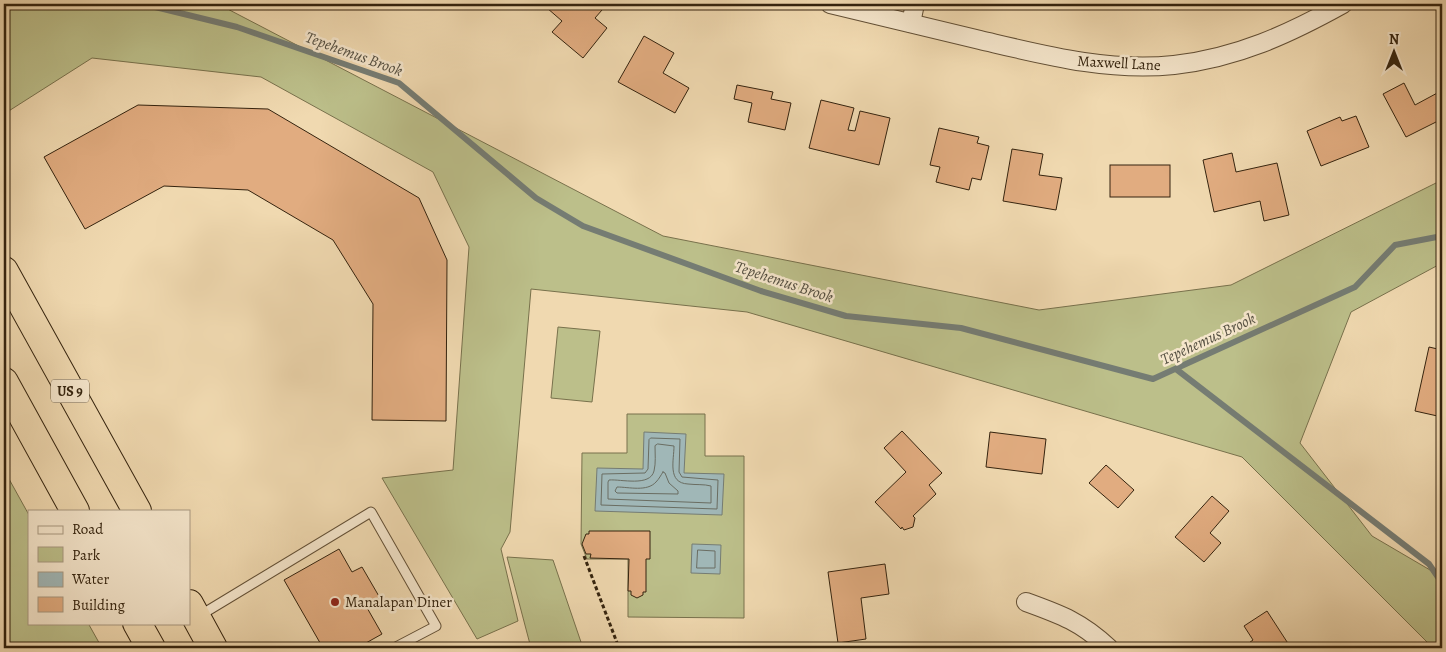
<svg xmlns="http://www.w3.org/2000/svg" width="1446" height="652" font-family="Alegreya,serif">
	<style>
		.green { fill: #bcbf8a; stroke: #78714c }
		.water { fill: #a0b7b7; stroke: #757c73 }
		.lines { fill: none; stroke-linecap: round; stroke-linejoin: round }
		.shore { stroke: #6a6d62; stroke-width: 1 }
		.stream { stroke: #757c73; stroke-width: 6 }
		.building { fill: #e1ac80; stroke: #34230e }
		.service-casing { stroke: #635036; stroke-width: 11 }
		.minor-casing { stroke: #635036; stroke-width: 20 }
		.trunk-casing { stroke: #34230e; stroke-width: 30 }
		.path { stroke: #34230e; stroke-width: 3; stroke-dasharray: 4 2.5; stroke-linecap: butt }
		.service { stroke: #f5e6cc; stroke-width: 9 }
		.minor { stroke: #f5e6cc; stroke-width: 18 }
		.trunk { stroke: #f0d9b0; stroke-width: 28 }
		.poi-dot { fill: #8f2418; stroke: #f5e6cc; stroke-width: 2 }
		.labels { text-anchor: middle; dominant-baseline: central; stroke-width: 5; stroke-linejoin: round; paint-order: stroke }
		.shield { fill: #f5e6cc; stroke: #6e5e47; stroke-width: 1 }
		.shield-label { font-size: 14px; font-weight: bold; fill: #34230e }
		.street-label { font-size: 15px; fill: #34230e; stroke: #f5e6cc }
		.poi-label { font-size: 15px; fill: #34230e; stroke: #f5e6cc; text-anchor: start }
		.water-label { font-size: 16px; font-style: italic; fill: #544f41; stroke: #f5e6cc }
	</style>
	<rect width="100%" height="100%" fill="#f0d9b0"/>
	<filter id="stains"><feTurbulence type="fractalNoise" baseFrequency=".004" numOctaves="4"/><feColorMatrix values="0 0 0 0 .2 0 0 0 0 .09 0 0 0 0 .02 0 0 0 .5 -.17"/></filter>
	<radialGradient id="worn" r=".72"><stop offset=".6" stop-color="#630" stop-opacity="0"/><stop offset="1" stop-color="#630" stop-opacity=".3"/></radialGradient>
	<g class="green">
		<polygon points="4,4 218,4 663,236 1039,310 1231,285 1442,180 1442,263 1351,312 1300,443 1372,536 1442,577 1442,648 1433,648 1242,457 747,312 531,289 510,532 501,549 518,621 477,639 382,478 453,470 469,247 433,172 261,77 92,58 4,114"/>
		<polygon points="558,327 600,331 592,402 551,398"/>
		<polygon points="627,414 705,414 705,456 744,456 744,618 628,617 628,559 587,559 581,544 582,453 627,453"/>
		<polygon points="4,470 29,515 29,623 88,623 102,648 4,648"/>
		<polygon points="507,557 553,560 583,648 531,648"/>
	</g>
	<g class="water">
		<polygon points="644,432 686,434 684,473 724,474 722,515 595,511 597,468 643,469"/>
		<polygon points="692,544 721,545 720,574 691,573"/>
	</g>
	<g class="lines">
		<g class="shore">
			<polygon points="651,438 680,439 679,472 682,477 718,480 717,509 601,505 602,474 645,473 648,469 649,440"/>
			<path d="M658,444L674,446C674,460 667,483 688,484C696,485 704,484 711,486V503L608,499V482L609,480C621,479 650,487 654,471C656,463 655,454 655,446Z"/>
			<path d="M663,472L665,473L669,483L678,491V494L617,493L615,491L617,487C629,487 647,492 656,482C659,479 661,475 663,472Z"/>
			<polygon points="698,550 715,551 715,568 697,568"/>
		</g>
		<g class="stream">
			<polyline points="143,4 237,27 399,83 536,198 583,226 761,291 846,316 961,328 1153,379 1355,287 1395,245 1442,236"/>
			<polyline points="1176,369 1429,564 1442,583"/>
		</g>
	</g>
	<g class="building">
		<polygon points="551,4 595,4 602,10 595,18 607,28 583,58 552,32 562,21 547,8"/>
		<polygon points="644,36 674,53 663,73 689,88 675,113 618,82"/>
		<polygon points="1404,83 1415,105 1441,91 1442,94 1442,119 1406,137 1383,94"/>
		<polygon points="737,85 773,92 771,99 791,103 785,130 748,122 752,103 734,99"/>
		<polygon points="821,100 854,108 848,130 855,131 860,111 890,118 879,165 809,148"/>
		<polygon points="138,105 268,109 419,198 447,260 446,421 372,420 373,304 333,240 248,190 164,186 85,229 44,157"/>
		<polygon points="1356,116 1369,147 1321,166 1307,131 1340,117 1342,121"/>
		<polygon points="939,128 979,137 977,143 989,146 981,180 972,178 969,190 936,182 940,167 930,165"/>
		<polygon points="1012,149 1043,154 1039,175 1062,178 1056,210 1003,201"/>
		<polygon points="1232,153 1236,172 1277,163 1289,215 1264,221 1260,201 1214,212 1203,160"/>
		<rect x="1110" y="165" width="60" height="32"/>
		<polygon points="1429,347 1442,350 1442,417 1415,411"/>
		<polygon points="902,431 942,473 929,485 936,494 913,516 915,518 913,527 904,530 902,527 901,529 875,502 906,472 884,448"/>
		<polygon points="990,432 1046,439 1042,474 986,467"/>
		<polygon points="1106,465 1134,490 1118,508 1089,483"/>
		<polygon points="1212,496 1229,511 1210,533 1221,543 1204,562 1175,537"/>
		<polygon points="589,531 650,531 650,559 646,559 646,592 643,592 643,595 637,598 631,595 631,591 628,591 629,559 590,558 591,554 586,554 582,544 586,534 589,534"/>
		<polygon points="339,549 352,572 362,567 380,598 366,606 382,634 357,648 323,648 284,580"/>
		<polygon points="885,564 889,594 861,598 866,639 838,643 828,572"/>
		<polygon points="1267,611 1291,648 1248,648 1246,645 1253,640 1244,626"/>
	</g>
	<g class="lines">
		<g class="service-casing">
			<polyline id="service" points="199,616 371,512 436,626 394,648"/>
		</g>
		<g class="minor-casing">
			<g id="minor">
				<path d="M830,4C880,16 930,28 980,40C1044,55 1108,72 1174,65C1237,58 1289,34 1343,4"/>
				<polyline points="911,23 915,4"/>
				<path d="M1026,602C1062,615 1081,622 1109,648"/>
			</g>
		</g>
		<g class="trunk-casing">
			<g id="trunk">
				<polyline points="4,271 137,511"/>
				<polyline points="4,382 75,511"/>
				<polyline points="189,604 213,648"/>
				<polyline points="137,623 151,648"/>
			</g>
		</g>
		<polyline class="path" points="584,556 619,648"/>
		<use href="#service" class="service"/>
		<use href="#minor" class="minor"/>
		<use href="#trunk" class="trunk"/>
	</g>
	<circle class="poi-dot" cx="335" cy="602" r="5"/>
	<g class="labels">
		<rect class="shield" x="51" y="379.5" width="38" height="23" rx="4"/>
		<g class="shield-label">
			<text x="70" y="391">US 9</text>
		</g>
		<g class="street-label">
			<text transform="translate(1119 63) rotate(3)">Maxwell Lane</text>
		</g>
		<g class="poi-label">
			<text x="345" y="602">Manalapan Diner</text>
		</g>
		<g class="water-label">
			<text transform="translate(354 54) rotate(20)">Tepehemus Brook</text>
			<text transform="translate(784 282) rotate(18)">Tepehemus Brook</text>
			<text transform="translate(1208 339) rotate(-25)">Tepehemus Brook</text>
		</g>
	</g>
	<rect width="1446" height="652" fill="none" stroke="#f0d9b0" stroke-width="20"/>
	<rect x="5" y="5" width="1436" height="642" fill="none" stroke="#34230e" stroke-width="2.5"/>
	<rect x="10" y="10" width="1426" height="632" fill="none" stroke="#34230e"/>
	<rect x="28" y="510" width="162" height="115" fill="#f5e6cc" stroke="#a89880"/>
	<rect x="38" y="526" width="25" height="8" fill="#f5e6cc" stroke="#a89880"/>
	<text x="72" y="534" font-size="15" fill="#34230e">Road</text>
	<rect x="38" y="547" width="25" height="15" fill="#bcbf8a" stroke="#a89880"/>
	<text x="72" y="560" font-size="15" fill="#34230e">Park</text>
	<rect x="38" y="572" width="25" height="15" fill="#a0b7b7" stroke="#a89880"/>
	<text x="72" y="584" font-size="15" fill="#34230e">Water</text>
	<rect x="38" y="597" width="25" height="15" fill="#e1ac80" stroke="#a89880"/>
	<text x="72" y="610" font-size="15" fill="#34230e">Building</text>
	<g transform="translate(1394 52)" stroke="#f5e6cc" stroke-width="4" paint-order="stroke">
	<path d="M0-4L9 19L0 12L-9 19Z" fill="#34230e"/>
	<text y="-8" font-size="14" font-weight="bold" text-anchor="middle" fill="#34230e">N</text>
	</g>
	<rect width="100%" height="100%" filter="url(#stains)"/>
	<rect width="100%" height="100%" fill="url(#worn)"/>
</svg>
